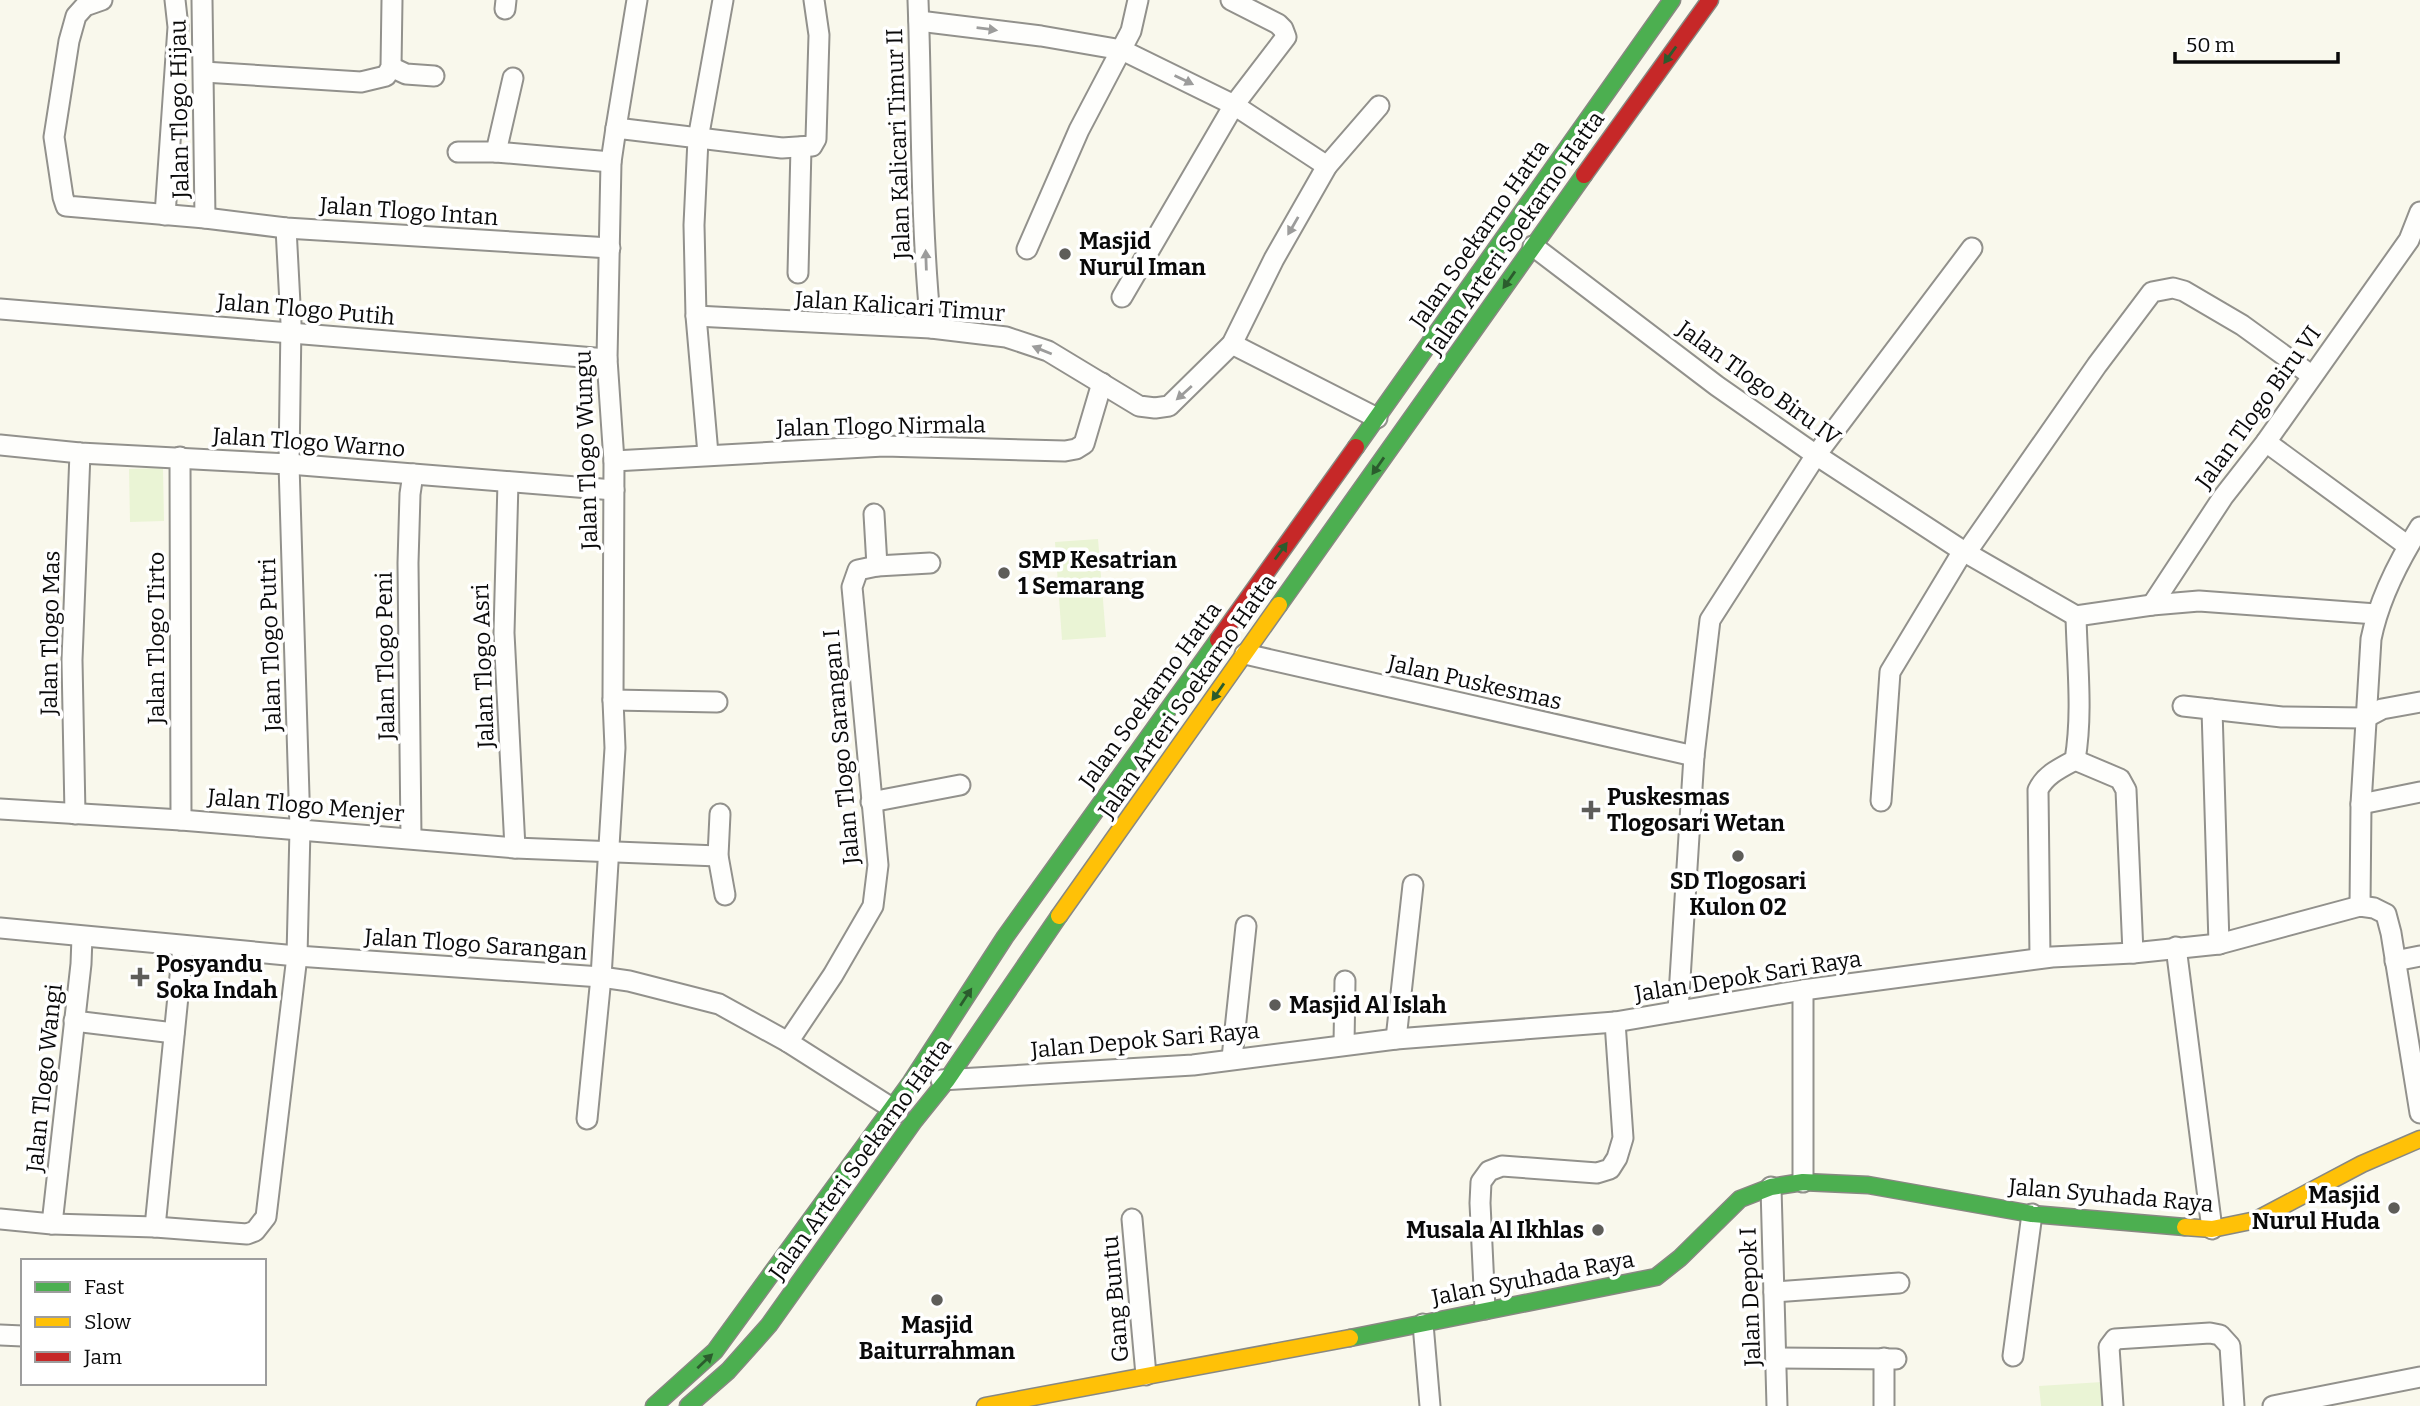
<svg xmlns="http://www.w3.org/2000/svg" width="2420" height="1406" font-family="Bitter,serif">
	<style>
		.pitch { fill: #eaf4d5 }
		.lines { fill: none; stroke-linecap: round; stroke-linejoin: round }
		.street-casing { stroke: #92918c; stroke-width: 23 }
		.fast-casing { stroke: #888882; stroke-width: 19 }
		.slow-casing { stroke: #888882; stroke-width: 19 }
		.jam-casing { stroke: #888882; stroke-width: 19 }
		.street { stroke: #fefefc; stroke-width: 19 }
		.fast { stroke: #4caf50; stroke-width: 16 }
		.slow { stroke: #ffc107; stroke-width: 16 }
		.jam { stroke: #c62828; stroke-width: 16 }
		.oneway { fill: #9c9c9b }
		.oneway2 { fill: #2b5c2d }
		.poi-dot { fill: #5e5d59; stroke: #fff; stroke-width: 2.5 }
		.labels { text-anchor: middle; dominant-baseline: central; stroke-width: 7; stroke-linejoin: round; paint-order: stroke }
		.street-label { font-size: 23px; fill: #0a0a0a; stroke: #fff }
		.poi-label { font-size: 23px; font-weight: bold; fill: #0a0a0a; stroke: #fff; text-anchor: start }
	</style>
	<rect width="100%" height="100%" fill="#f9f8ec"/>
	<g class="pitch">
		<polygon points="163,468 164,521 130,522 129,469"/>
		<polygon points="1098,539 1106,637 1062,640 1055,542"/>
		<polygon points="2102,1382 2104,1406 2041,1406 2039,1386"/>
	</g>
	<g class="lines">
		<g class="street-casing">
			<g id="street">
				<polyline points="102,0 85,6 76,16 69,41 54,137 63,197 66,206 205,218 286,228 610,248"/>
				<polyline points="202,0 205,218"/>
				<path d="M918,0C922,109 920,219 931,328"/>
				<polyline points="505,9 506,0"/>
				<polyline points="919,21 1041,36 1122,50 1234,105 1327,166"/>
				<polyline points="391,67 406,74 434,76"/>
				<polyline points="204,72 361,82 386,76 391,67 392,0"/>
				<polyline points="616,128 637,0"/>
				<polyline points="458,152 496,152 611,162"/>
				<polyline points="496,152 513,78"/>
				<polyline points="165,215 178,27 175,0"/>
				<polyline points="1533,246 1717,386 1816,455 1963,551 2076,616 2152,605 2199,601 2376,614"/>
				<polyline points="1027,249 1079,130 1131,31 1138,0"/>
				<polyline points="798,273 801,147"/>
				<polyline points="1122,297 1234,105 1286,37 1283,29 1278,24 1231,0"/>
				<polyline points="0,309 607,359"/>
				<polyline points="696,316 931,328 1006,337 1048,351 1139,406 1155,408 1169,406 1232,344 1274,259 1327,166 1379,106"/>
				<polyline points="1232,344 1377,418"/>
				<polyline points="2266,442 2408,546"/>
				<polyline points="0,445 80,453 289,464 614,490"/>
				<polyline points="708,454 696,316 694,225 698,139 723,0"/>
				<polyline points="180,457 181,820"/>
				<polyline points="614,461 884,446 1065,451 1076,449 1084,444 1102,383"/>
				<polyline points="508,482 504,633 515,848"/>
				<polyline points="874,514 877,566"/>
				<polyline points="1966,553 2097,365 2152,292 2173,288 2184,291 2242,325 2311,375"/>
				<polyline points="2152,605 2223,497 2266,442 2409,240 2420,212"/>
				<polyline points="1245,654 1694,756"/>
				<polyline points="613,700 717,702"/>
				<polyline points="2183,706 2282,717 2365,718"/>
				<polyline points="2212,709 2219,944"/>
				<polyline points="2365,718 2382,709 2420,702"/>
				<polyline points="2075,760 2120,779 2126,790 2133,953"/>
				<polyline points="1881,801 1890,672 1963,551"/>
				<polyline points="871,802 960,785"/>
				<polyline points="2361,804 2420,792"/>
				<polyline points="0,809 181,820 515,848 718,856"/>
				<polyline points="75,814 72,660 80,453"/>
				<polyline points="720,814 718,856 725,895"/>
				<polyline points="411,838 408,563 410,494 413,474"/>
				<path d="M2360,906L2361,804L2371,639C2379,599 2398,562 2420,527"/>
				<polyline points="0,928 297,956 601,977 629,981 719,1004 788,1042 898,1112"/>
				<polyline points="2176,947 2212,1229"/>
				<path d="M2040,958L2038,790C2045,775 2060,768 2075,760C2083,713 2077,663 2076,616"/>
				<polyline points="2395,961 2420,956"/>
				<polyline points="1678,1011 1694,756 1710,620 1816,455 1972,248"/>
				<polyline points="74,1021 174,1033"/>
				<polyline points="1396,1039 1413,885"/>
				<polyline points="788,1042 833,975 873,906 878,865 852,587 858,570 877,566 930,563"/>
				<polyline points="1344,1045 1345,981"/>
				<polyline points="1232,1058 1246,926"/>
				<polyline points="941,1080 1193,1065 1396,1039 1615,1022 1803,990 2052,957 2133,953 2219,944 2360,906 2374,908 2386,914 2391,933 2420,1113"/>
				<polyline points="587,1119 601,977 615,748 613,700 614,461 607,359 611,162 616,128 782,148 812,146 816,139 819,35 814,0"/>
				<polyline points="1803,1182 1803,990"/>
				<polyline points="1771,1187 1777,1406"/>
				<polyline points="0,1219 52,1224 155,1227 247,1234 255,1231 266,1217 297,956 300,829 289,464 291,323 286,228"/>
				<polyline points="1132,1219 1146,1375"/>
				<polyline points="52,1224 81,964 82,937"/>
				<polyline points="155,1227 183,946"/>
				<polyline points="1774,1292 1899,1283"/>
				<polyline points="1485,1309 1480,1203 1481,1182 1489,1171 1502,1166 1597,1173 1610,1169 1617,1158 1623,1138 1615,1022"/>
				<polyline points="1423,1324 1430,1406"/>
				<polyline points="0,1335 23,1336"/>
				<polyline points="2013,1356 2032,1214"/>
				<polyline points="1776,1358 1896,1359"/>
				<polyline points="1884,1406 1884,1358"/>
				<polyline points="2113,1406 2109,1347 2115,1339 2210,1333 2220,1335 2230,1346 2234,1406"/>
				<polyline points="2273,1406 2420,1377"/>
			</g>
		</g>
		<g class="fast-casing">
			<g id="fast">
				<polyline points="1356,447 1672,0"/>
				<polyline points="1279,605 1584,175"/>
				<polyline points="1350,1338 1656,1277 1680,1258 1740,1199 1771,1187 1803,1182 1868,1185 2032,1214 2185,1227"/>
				<polyline points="654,1406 715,1351 911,1082 1005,937 1218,640"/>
				<polyline points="688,1406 728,1371 769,1325 914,1121 947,1080 1059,916"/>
			</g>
		</g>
		<g class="slow-casing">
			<g id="slow">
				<polyline points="1059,916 1279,605"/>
				<polyline points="2185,1227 2212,1229 2256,1220 2362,1164 2420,1139"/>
				<polyline points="985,1406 1350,1338"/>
			</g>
		</g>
		<g class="jam-casing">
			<g id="jam">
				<polyline points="1584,175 1710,0"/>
				<polyline points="1218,640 1356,447"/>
			</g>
		</g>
		<use href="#street" class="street"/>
		<use href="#fast" class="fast"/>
		<use href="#slow" class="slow"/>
		<use href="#jam" class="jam"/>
	</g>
	<defs><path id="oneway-solid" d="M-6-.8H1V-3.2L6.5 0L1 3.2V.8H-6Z" transform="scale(1.75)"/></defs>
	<g class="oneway">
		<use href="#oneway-solid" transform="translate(987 29) rotate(7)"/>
		<use href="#oneway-solid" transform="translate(1184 80) rotate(26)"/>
		<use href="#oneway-solid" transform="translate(1293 226) rotate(120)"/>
		<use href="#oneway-solid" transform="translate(926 260) rotate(-92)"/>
		<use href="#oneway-solid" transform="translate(1042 350) rotate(-158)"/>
		<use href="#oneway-solid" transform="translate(1184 393) rotate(138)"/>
	</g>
	<g class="oneway2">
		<use href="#oneway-solid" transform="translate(1670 55) rotate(126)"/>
		<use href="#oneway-solid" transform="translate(1509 280) rotate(125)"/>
		<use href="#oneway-solid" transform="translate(1378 466) rotate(125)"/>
		<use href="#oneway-solid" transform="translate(1281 551) rotate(-54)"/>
		<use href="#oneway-solid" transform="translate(1218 692) rotate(125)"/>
		<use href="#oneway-solid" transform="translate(966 997) rotate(-57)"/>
		<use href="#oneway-solid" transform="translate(705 1361) rotate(-43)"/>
	</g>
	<g class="poi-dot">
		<circle cx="1065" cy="254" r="7"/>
		<circle cx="1004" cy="573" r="7"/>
		<path d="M1587.5 799.5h7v7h7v7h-7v7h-7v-7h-7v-7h7z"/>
		<circle cx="1738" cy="856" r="7"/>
		<path d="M136.5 966.5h7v7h7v7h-7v7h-7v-7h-7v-7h7z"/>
		<circle cx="1275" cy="1005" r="7"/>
		<circle cx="2394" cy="1208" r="7"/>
		<circle cx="1598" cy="1230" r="7"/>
		<circle cx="937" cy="1300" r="7"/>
	</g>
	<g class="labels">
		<g class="street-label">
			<text transform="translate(179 109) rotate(-91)">Jalan Tlogo Hijau</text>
			<text transform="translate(898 144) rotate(-92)">Jalan Kalicari Timur II</text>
			<text transform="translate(409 211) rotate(4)">Jalan Tlogo Intan</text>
			<text transform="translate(1515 233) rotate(-55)">Jalan Arteri Soekarno Hatta</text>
			<text transform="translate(1479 234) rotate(-55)">Jalan Soekarno Hatta</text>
			<text transform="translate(900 306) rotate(4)">Jalan Kalicari Timur</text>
			<text transform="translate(306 309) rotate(5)">Jalan Tlogo Putih</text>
			<text transform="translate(1759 383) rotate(36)">Jalan Tlogo Biru IV</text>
			<text transform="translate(2258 407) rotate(-54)">Jalan Tlogo Biru VI</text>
			<text transform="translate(881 426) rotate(-1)">Jalan Tlogo Nirmala</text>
			<text transform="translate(309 442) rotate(4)">Jalan Tlogo Warno</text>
			<text transform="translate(586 450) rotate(-92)">Jalan Tlogo Wungu</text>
			<text transform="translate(50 633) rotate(-89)">Jalan Tlogo Mas</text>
			<text transform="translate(156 638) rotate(-90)">Jalan Tlogo Tirto</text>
			<text transform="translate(270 645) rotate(-92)">Jalan Tlogo Putri</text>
			<text transform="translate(385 656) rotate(-91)">Jalan Tlogo Peni</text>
			<text transform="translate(483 666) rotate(-92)">Jalan Tlogo Asri</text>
			<text transform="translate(1475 682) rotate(13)">Jalan Puskesmas</text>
			<text transform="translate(1150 695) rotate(-54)">Jalan Soekarno Hatta</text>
			<text transform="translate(1187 696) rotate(-55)">Jalan Arteri Soekarno Hatta</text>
			<text transform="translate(841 747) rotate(-95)">Jalan Tlogo Sarangan I</text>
			<text transform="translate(306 805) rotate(5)">Jalan Tlogo Menjer</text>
			<text transform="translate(476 944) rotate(4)">Jalan Tlogo Sarangan</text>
			<text transform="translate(1748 976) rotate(-9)">Jalan Depok Sari Raya</text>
			<text transform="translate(1145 1040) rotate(-5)">Jalan Depok Sari Raya</text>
			<text transform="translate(44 1078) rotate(-84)">Jalan Tlogo Wangi</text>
			<text transform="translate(860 1159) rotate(-54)">Jalan Arteri Soekarno Hatta</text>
			<text transform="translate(2111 1195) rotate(5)">Jalan Syuhada Raya</text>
			<text transform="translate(1533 1278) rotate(-11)">Jalan Syuhada Raya</text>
			<text transform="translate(1750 1297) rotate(-92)">Jalan Depok I</text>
			<text transform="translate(1115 1299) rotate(-95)">Gang Buntu</text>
		</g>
		<g class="poi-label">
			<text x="1079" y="241">Masjid<tspan x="1079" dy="26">Nurul Iman</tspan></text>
			<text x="1018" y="560">SMP Kesatrian<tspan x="1018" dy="26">1 Semarang</tspan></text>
			<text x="1607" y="797">Puskesmas<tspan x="1607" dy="26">Tlogosari Wetan</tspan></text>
			<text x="1738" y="881" text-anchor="middle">SD Tlogosari<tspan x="1738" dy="26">Kulon 02</tspan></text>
			<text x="156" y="964">Posyandu<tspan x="156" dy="26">Soka Indah</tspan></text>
			<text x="1289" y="1005">Masjid Al Islah</text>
			<text x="2380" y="1195" text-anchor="end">Masjid<tspan x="2380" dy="26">Nurul Huda</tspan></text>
			<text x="1584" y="1230" text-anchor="end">Musala Al Ikhlas</text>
			<text x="937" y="1325" text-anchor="middle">Masjid<tspan x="937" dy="26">Baiturrahman</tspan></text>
		</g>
	</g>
	<rect x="21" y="1259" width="245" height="126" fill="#ffffff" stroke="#9d9d9d" stroke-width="2"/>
	<rect x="35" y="1282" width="35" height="10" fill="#4caf50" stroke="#9d9d9d" stroke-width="2"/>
	<text x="84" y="1294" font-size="21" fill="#0a0a0a">Fast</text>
	<rect x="35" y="1317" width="35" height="10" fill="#ffc107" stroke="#9d9d9d" stroke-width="2"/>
	<text x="84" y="1329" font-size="21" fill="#0a0a0a">Slow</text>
	<rect x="35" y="1352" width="35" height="10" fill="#c62828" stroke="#9d9d9d" stroke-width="2"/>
	<text x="84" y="1364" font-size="21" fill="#0a0a0a">Jam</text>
	<path d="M2175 52v10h163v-10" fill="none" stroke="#0a0a0a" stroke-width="3.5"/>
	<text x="2186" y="52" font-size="21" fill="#0a0a0a" stroke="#ffffff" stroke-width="5" paint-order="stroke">50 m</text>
</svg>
